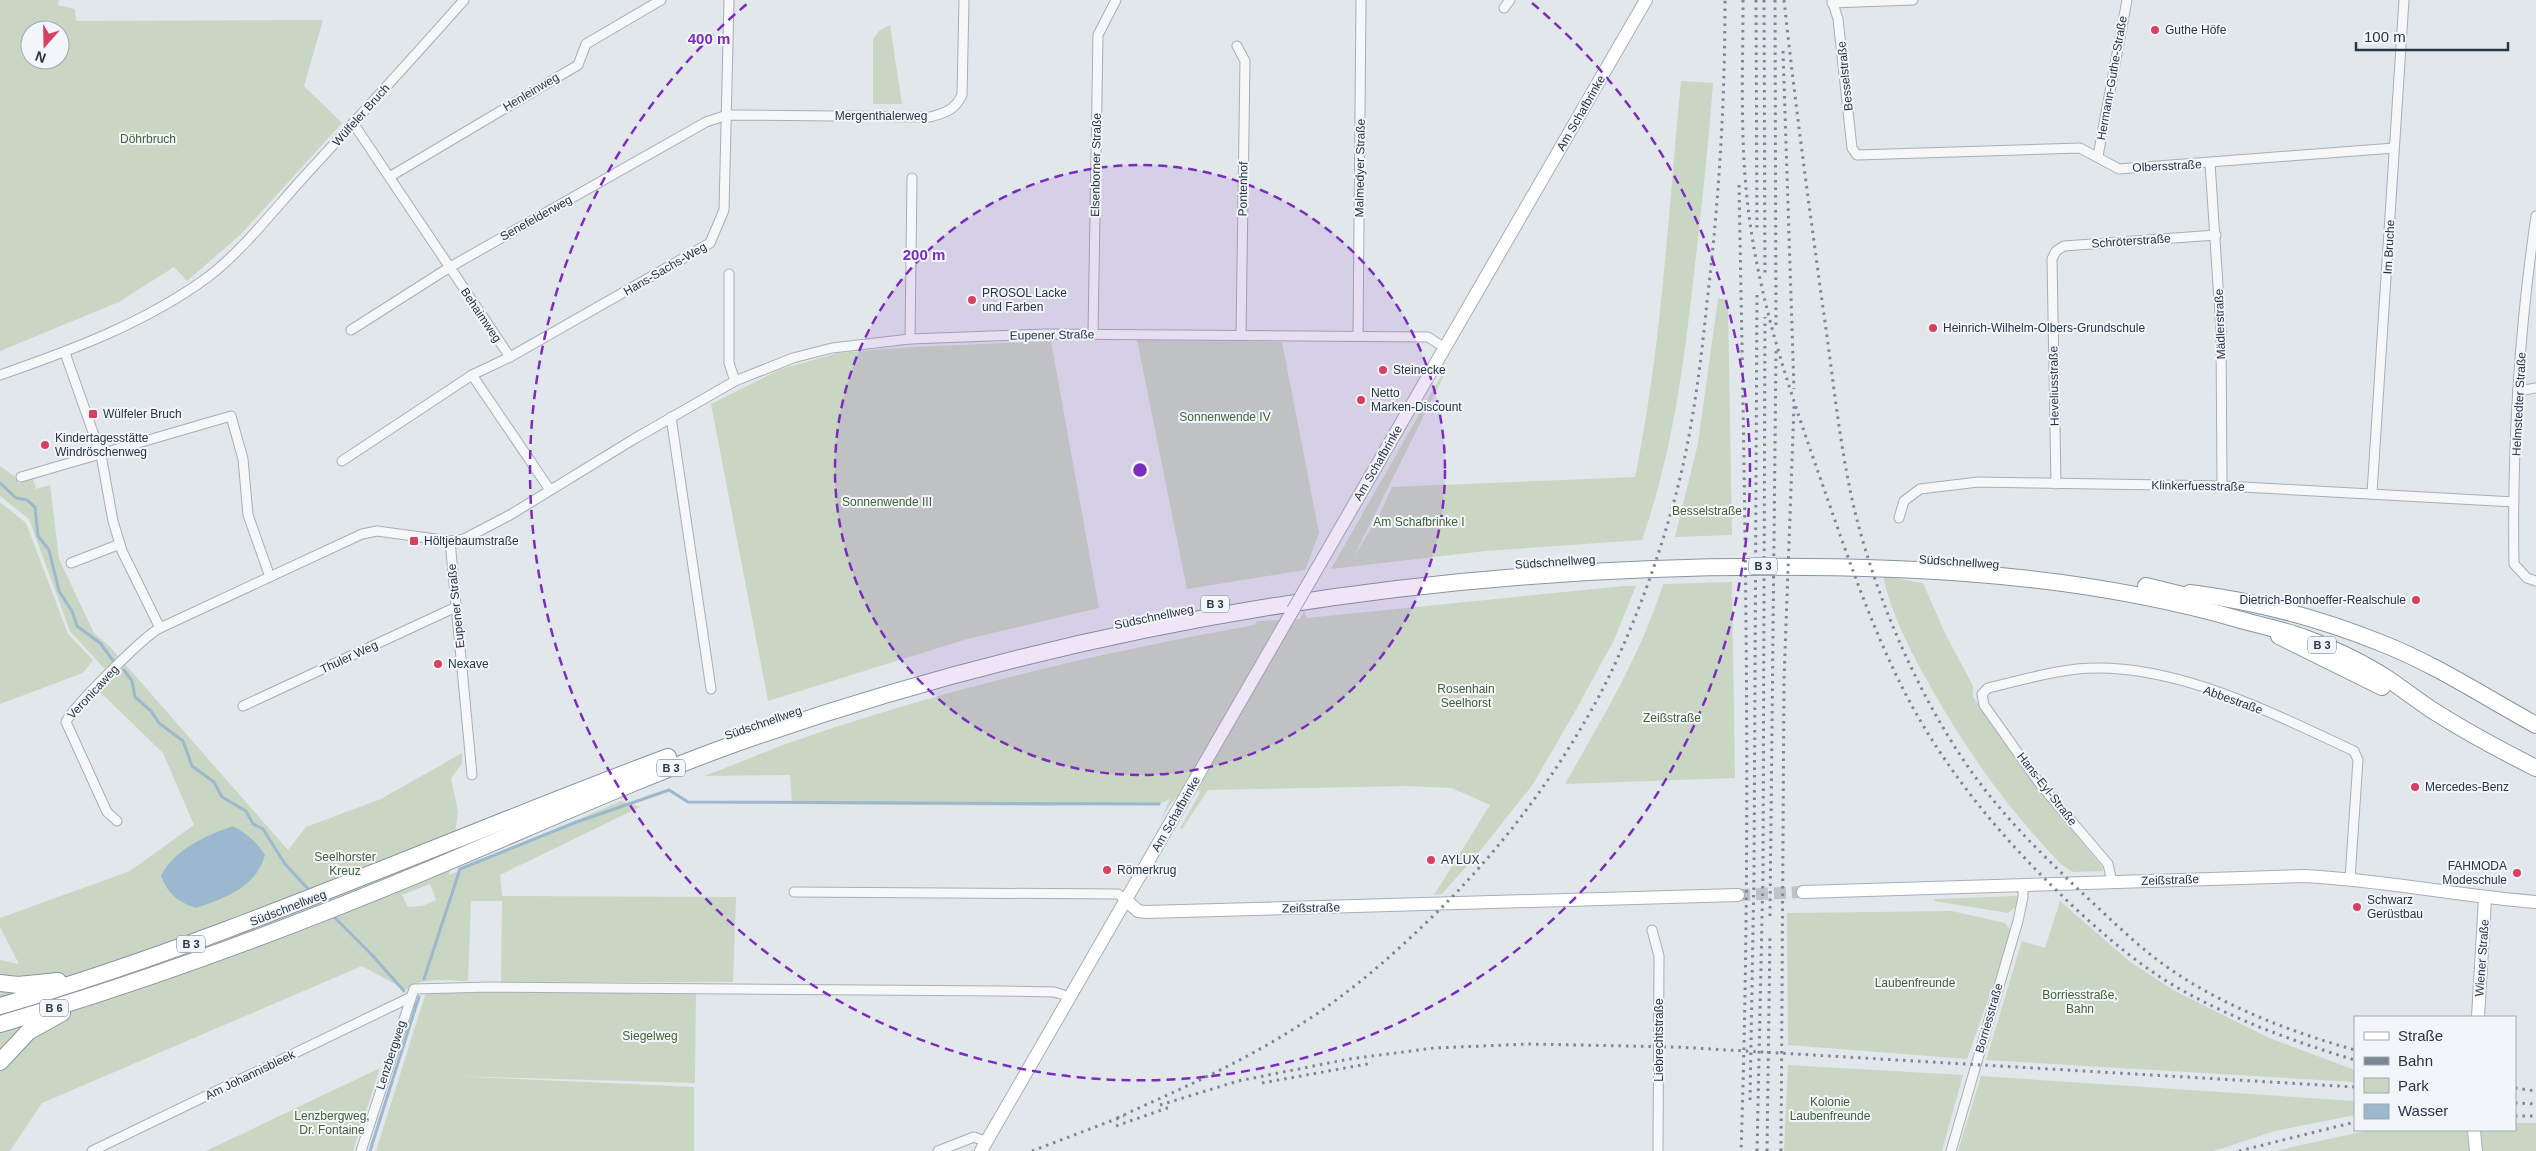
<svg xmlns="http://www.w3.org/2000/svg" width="2536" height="1151" font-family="Arial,sans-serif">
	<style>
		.green { fill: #c9d6c3; fill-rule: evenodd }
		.water { fill: #9bb8ce }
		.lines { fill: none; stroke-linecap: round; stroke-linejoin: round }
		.stream { stroke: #9bb8ce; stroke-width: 3 }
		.secondary-tunnel { stroke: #bdc3cb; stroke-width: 12; stroke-dasharray: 12 6; stroke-linecap: butt }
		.street-casing { stroke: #a7aeb7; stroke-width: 11 }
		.secondary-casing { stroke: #a7aeb7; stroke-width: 14 }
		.highway-casing { stroke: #8995a3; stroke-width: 18 }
		.street { stroke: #f6f7f9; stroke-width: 9 }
		.secondary { stroke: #fff; stroke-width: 12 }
		.highway { stroke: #fff; stroke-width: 16 }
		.rail { stroke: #7b8796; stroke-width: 3; stroke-dasharray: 2.5 5; stroke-linecap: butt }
		.secondary-bridge-casing { stroke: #a7aeb7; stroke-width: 14; stroke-linecap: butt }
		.secondary-bridge { stroke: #fff; stroke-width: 12 }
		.ring { fill: none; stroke: #7b2cbf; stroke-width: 2.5; stroke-dasharray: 9 6 }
		.poi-dot { fill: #d84062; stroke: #f2f5f9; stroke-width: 2 }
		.labels { text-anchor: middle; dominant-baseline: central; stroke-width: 4; stroke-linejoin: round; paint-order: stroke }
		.shield { fill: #f2f5f9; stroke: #656f7b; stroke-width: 1 }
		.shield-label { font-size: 11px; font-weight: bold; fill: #293545 }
		.poi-label { font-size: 12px; fill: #293545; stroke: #f2f5f9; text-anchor: start }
		.street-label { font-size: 12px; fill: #293545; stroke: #f2f5f9 }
		.park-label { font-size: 12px; fill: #416235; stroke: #f2f5f9 }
		.centre { fill: #7b2cbf; stroke: #f2f5f9; stroke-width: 2.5 }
		.ring-label { font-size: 15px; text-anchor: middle; font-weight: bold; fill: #7b2cbf; stroke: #f2f5f9; stroke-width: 4; stroke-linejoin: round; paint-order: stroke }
	</style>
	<rect width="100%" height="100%" fill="#e2e7ec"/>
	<g class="green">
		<path d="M0,0H59L58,5L75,9L76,21L323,20L304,86L342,123L241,234L187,281L174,267L119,302L0,351ZM30,30H60V60H30Z"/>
		<polygon points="890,25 902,104 873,104 873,39 879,31"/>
		<path d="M1681,81L1713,83C1708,152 1700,222 1692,291C1682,378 1671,456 1642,540L1485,551L1331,569L1445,369H1447L1353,558L1381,512L1392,487L1635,477C1662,346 1668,214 1681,81Z"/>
		<polygon points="1718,299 1728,299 1732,535 1675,537 1698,443"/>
		<polygon points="1137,340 1282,342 1319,533 1305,570 1187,589"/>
		<polygon points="1051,341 1099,608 967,639 768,701 711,404 781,369 838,353 913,347"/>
		<path d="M0,466L14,476L19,484L24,478L32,476L36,489L50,485L59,559L94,633L110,647L288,850L306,827L381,799L462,753V764L451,778L458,812L449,875L621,801L640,807L500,875L502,896L736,897L733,982H501L502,901H471L468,981C451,981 418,976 406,990L362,966L42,1103L10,1151H0V960L19,964L0,927V918L130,871L194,825L163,753L99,691L112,677L70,631L29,519L0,496ZM430,884L436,900L422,906L408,907L402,895Z"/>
		<polygon points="0,502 26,523 68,634 93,660 83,673 0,704"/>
		<path d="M1883,576L1923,583L1945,633L1973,686V697L2036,785L2103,868L2102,871L2073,872L2062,865C2009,811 1966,750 1929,684C1910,650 1891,614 1883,576Z"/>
		<path d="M1732,582L1735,778L1565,784C1602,719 1641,655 1663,584Z"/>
		<path d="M1624,586H1636L1614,640L1577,708L1533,784L1480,851L1442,894L1434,895L1490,805L1452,788L1407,786L1208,790L1182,829L1180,828L1201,791C1175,791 1172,801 1160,822L1170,799L1161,803L1047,806L792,804L790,775L704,776C737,764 770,749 803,738C950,688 1102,652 1255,625L1257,621L1300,619L1304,611L1307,618Z"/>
		<polygon points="2017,896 2017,906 2008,913 1934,901 1935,899"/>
		<polygon points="2060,901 2129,961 2173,990 2267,1037 2355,1070 2355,1082 1986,1060 2022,941 2045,948"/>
		<polygon points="1952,911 2005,923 2012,932 1967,1059 1788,1045 1787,913"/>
		<polygon points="696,991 695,1083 452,1076 694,1087 694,1151 376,1151 426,992"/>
		<polygon points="1788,1065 1963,1075 1942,1151 1784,1151"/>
		<polygon points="380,1068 353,1151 206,1151"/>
		<polygon points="1981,1076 2355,1101 2355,1115 2275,1131 2214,1151 1958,1151"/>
		<polygon points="2515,1123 2536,1123 2536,1151 2275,1151 2370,1130 2515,1130"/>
	</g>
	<path class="water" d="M233,826C247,834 256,841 265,855C256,887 226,898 196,908C178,902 168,894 161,876C173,850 207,835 233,826Z"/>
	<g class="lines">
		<g class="stream">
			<polyline points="0,483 16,498 27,500 35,507 38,536 49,550 59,591 72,611 77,626 100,643 114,662"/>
			<polyline points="124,670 132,681 135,697 151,711 159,723 183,741 192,766 214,782 222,797 246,811 253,824 263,829 285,864 310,891"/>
			<polyline points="331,914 373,956 404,991"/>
			<polyline points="424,979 460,869 574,823 669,790 688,802 1159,804"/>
			<polyline points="416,1006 419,997"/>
			<polyline points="370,1151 416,1006 413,1003"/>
		</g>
		<polyline class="secondary-tunnel" points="1738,895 1803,892"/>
		<g class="street-casing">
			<g id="street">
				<polyline points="1832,0 1838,19 1852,148 1857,155 2080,148 2119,169 2394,148"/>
				<polyline points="1832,3 1913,0"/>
				<polyline points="1504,8 1510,0"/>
				<polyline points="1237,46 1245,61 1241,335"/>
				<polyline points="353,123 510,357 472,375 550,490"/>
				<polyline points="2098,156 2127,0"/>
				<polyline points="2210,163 2221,331 2222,485"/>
				<polyline points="391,176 578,65 586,44 661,0"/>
				<path d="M2536,216C2519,331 2512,448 2514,564L2527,578L2536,581"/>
				<polyline points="729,274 729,363 735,381"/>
				<path d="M351,330L450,267L706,122L727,115L930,117C945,113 955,110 962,95L964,0"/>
				<polyline points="1093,334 1098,35 1116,0"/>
				<polyline points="1358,336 1361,0"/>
				<polyline points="910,339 912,178"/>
				<polyline points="65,353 101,455 113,521 122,551 160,628 362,534 377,531 450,541 464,539 510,515 634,439 735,381 793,358 832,348 910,339 1046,334 1428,337 1445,348"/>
				<polyline points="510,357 710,243 724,210 729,0"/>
				<path d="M0,375C72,350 145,323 208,277C242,251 273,211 302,179C356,120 411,60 464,0"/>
				<polyline points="2518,391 2536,388"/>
				<polyline points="671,417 711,689"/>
				<polyline points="342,461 472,375"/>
				<polyline points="21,477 231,416 243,459 248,515 270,577"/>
				<polyline points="2056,484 2052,259 2056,251 2064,246 2216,235"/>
				<polyline points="2372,493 2404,0"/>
				<polyline points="1899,518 1904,501 1920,489 1978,482 2225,486 2514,502"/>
				<polyline points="450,541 472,775"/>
				<polyline points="71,563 120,544"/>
				<polyline points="243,706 456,607"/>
				<path d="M117,821L107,812L66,722C73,707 145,635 160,628"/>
				<path d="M2112,882L2108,864L2040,784L1984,705L1982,694L1988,688C2017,681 2048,672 2077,669C2170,660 2272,713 2354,751L2358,760L2350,879"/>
				<polyline points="794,892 1118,894 1127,901"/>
				<polyline points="1652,930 1659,956 1658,1151"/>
				<polyline points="92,1151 409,998"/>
				<polyline points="361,1151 414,989 490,987 1001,991 1054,992 1071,997"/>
				<polyline points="938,1151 974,1137 987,1142"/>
				<polyline points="1951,1151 2018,921 2023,897 2023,885"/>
			</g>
		</g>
		<g class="secondary-casing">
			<g id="secondary">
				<polyline points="1311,579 1646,0"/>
				<path d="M1803,892L2305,876C2383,880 2459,896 2536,902"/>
				<polyline points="1127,901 1138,911 1146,912 1738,895"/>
				<polyline points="2478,1017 2485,898"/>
				<polyline points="2474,1130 2476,1151"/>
				<polyline points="981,1151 1293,610"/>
			</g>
		</g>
		<g class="highway-casing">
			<g id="highway">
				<polyline points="2146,586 2199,599"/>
				<path d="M2190,593C2254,601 2321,619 2381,643C2435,664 2485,697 2536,725"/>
				<polyline points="2279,636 2382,687"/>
				<polyline points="0,983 18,985 58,981"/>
				<path d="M0,1006C229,939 445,840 668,757"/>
				<path d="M0,1024C145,982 287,929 426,871C529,828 629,782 734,744C1082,621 1436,563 1806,567C1953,568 2098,579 2241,620C2262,626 2284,630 2305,638C2334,649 2362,662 2388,679C2403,689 2417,700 2432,710C2465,731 2500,750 2536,768"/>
				<polyline points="0,1062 28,1032 62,1013"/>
			</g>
		</g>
		<use href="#street" class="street"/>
		<use href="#secondary" class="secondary"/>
		<use href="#highway" class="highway"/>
		<g class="rail">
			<path d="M1743,0C1743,66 1740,133 1747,198C1757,297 1790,392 1823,486C1846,552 1869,620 1900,683C1945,774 2013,852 2088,920C2116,945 2145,969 2178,988C2233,1019 2294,1042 2355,1060"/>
			<polyline points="1756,0 1757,230"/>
			<polyline points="1764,0 1765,277"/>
			<polyline points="1775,0 1776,329"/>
			<path d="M1784,0C1795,103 1809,205 1823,308C1833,375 1839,445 1855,512C1879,609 1930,724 1994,801C2020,833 2050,862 2079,890C2103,912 2126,935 2151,955C2209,1001 2284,1030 2355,1050"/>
			<polyline points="1783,51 1794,389"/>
			<path d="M1739,185C1745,507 1752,829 1741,1151"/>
			<polyline points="1770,916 1776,351"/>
			<polyline points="1262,1083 1373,1063"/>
			<polyline points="2515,1088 2536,1091"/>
			<polyline points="1750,1100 1754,873 1757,290"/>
			<polyline points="2515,1103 2536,1104"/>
			<polyline points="1160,1105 1238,1081 1349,1059 1434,1048 1529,1044 1677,1047 2355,1087"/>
			<polyline points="2515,1116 2536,1116"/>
			<path d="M1117,1118C1178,1090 1239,1064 1295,1028C1353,992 1405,945 1453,896C1507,840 1554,777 1592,709C1632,638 1670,531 1686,451C1696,402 1702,352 1707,302C1719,201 1725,101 1725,0"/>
			<polyline points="1116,1126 1170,1107"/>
			<polyline points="1032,1151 1124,1116"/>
			<polyline points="1757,1151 1763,873 1765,317"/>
			<polyline points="1767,1151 1770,934"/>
			<polyline points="1781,1151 1784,680 1794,406"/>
			<polyline points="2239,1151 2355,1122"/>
		</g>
		<g class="secondary-bridge-casing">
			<polyline id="secondary-bridge" points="1293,610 1311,579"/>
		</g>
		<use href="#secondary-bridge" class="secondary-bridge"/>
	</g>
	<circle cx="1140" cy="470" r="305" fill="#7b2cbf" fill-opacity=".12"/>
	<g class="ring">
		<circle cx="1140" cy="470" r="305"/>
		<path d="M1532 3A610 610 0 1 1 748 3"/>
	</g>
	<g class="poi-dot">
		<circle cx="2155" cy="30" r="5"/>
		<circle cx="972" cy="300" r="5"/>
		<circle cx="1933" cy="328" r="5"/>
		<circle cx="1383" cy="370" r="5"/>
		<circle cx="1361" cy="400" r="5"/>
		<rect x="88" y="409" width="10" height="10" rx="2.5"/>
		<circle cx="45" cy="445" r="5"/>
		<rect x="409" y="536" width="10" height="10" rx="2.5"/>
		<circle cx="2416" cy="600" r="5"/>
		<circle cx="438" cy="664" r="5"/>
		<circle cx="2415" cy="787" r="5"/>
		<circle cx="1431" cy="860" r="5"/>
		<circle cx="1107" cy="870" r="5"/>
		<circle cx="2517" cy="873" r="5"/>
		<circle cx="2357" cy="907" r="5"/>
	</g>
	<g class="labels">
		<g class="shield">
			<rect x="1749" y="557.5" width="28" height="17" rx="4"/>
			<rect x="1201" y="595.5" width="28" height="17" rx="4"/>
			<rect x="2308" y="636.5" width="28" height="17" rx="4"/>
			<rect x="657" y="759.5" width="28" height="17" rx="4"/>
			<rect x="177" y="935.5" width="28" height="17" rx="4"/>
			<rect x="40" y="999.5" width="28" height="17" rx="4"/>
		</g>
		<g class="shield-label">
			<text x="1763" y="566">B 3</text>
			<text x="1215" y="604">B 3</text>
			<text x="2322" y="645">B 3</text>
			<text x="671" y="768">B 3</text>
			<text x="191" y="944">B 3</text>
			<text x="54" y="1008">B 6</text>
		</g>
		<g class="poi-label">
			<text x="2165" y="30">Guthe Höfe</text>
			<text x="982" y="293">PROSOL Lacke<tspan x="982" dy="14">und Farben</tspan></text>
			<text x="1943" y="328">Heinrich-Wilhelm-Olbers-Grundschule</text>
			<text x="1393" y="370">Steinecke</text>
			<text x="1371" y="393">Netto<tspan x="1371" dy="14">Marken-Discount</tspan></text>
			<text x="103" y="414">Wülfeler Bruch</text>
			<text x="55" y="438">Kindertagesstätte<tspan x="55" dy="14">Windröschenweg</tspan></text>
			<text x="424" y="541">Höltjebaumstraße</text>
			<text x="2406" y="600" text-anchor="end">Dietrich-Bonhoeffer-Realschule</text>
			<text x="448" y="664">Nexave</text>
			<text x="2425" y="787">Mercedes-Benz</text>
			<text x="1441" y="860">AYLUX</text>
			<text x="2507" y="866" text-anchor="end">FAHMODA<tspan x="2507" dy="14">Modeschule</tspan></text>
			<text x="1117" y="870">Römerkrug</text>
			<text x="2367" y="900">Schwarz<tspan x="2367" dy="14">Gerüstbau</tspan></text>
		</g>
		<g class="street-label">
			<text transform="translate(1845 76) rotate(-96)">Besselstraße</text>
			<text transform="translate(2112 78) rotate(-80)">Hermann-Guthe-Straße</text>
			<text transform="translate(531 92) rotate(-31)">Henleinweg</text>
			<text transform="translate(1581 113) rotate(-60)">Am Schafbrinke</text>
			<text transform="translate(361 115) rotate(-48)">Wülfeler Bruch</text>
			<text x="881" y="116">Mergenthalerweg</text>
			<text transform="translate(1096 165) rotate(-89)">Elsenborner Straße</text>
			<text transform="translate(2167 166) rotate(-3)">Olbersstraße</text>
			<text transform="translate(1360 168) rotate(-89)">Malmedyer Straße</text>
			<text transform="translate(1243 189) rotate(-89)">Pontenhof</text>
			<text transform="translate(536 218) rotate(-29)">Senefelderweg</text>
			<text transform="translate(2131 241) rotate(-4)">Schröterstraße</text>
			<text transform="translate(2389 247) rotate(-87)">Im Bruche</text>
			<text transform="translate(665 269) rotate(-30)">Hans-Sachs-Weg</text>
			<text transform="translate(481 315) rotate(56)">Behaimweg</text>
			<text transform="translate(2220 324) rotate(-92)">Mädlerstraße</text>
			<text transform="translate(1052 335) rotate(-1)">Eupener Straße</text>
			<text transform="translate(2054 386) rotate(-91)">Heveliusstraße</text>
			<text transform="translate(2519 404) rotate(-87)">Helmstedter Straße</text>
			<text transform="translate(1378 463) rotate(-60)">Am Schafbrinke</text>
			<text transform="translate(2198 486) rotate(1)">Klinkerfuesstraße</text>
			<text transform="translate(1555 562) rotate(-4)">Südschnellweg</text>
			<text transform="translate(1959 562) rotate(4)">Südschnellweg</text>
			<text transform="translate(456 606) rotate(-96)">Eupener Straße</text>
			<text transform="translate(1154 617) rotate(-12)">Südschnellweg</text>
			<text transform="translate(349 657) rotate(-25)">Thuler Weg</text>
			<text transform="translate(93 692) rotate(-47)">Veronicaweg</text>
			<text transform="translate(2233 700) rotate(20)">Abbestraße</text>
			<text transform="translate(763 723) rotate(-19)">Südschnellweg</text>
			<text transform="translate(2047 789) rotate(52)">Hans-Eyl-Straße</text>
			<text transform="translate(1176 814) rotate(-60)">Am Schafbrinke</text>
			<text transform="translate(2170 880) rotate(-2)">Zeißstraße</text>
			<text transform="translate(288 908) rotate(-21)">Südschnellweg</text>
			<text transform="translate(1311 908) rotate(-1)">Zeißstraße</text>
			<text transform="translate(2482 958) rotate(-86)">Wiener Straße</text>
			<text transform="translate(1989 1018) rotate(-74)">Borriesstraße</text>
			<text transform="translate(1659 1040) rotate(-90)">Liebrechtstraße</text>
			<text transform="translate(391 1055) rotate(-72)">Lenzbergweg</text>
			<text transform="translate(250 1075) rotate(-26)">Am Johannisbleek</text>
		</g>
		<g class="park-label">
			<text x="148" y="139">Döhrbruch</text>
			<text x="1225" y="417">Sonnenwende IV</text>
			<text x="887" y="502">Sonnenwende III</text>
			<text x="1707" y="511">Besselstraße</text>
			<text x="1419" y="522">Am Schafbrinke I</text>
			<text x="1466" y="689">Rosenhain<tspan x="1466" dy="14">Seelhorst</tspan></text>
			<text x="1672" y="718">Zeißstraße</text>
			<text x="345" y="857">Seelhorster<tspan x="345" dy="14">Kreuz</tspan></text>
			<text x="1915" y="983">Laubenfreunde</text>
			<text x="2080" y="995">Borriesstraße,<tspan x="2080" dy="14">Bahn</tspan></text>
			<text x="650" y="1036">Siegelweg</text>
			<text x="1830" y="1102">Kolonie<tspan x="1830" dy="14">Laubenfreunde</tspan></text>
			<text x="332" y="1116">Lenzbergweg,<tspan x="332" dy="14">Dr. Fontaine</tspan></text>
		</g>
	</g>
	<circle cx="1140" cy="470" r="8" class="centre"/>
	<g class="ring-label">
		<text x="709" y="44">400 m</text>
		<text x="924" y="260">200 m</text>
	</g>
	<rect x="2354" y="1016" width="162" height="115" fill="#f2f5f9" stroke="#a2a8b1"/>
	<rect x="2364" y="1032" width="25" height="8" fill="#ffffff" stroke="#a2a8b1"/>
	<text x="2398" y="1041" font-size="15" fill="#293545">Straße</text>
	<rect x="2364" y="1057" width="25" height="8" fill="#7b8796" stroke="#a2a8b1"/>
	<text x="2398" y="1066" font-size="15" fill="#293545">Bahn</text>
	<rect x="2364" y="1078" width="25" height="15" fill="#c9d6c3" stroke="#a2a8b1"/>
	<text x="2398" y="1091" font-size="15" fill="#293545">Park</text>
	<rect x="2364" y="1104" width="25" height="15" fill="#9bb8ce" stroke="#a2a8b1"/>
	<text x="2398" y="1116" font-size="15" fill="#293545">Wasser</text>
	<g transform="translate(45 45) rotate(200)"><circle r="24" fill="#f2f5f9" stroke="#a2a8b1"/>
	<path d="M0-4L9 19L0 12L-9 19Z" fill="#d84062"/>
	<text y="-8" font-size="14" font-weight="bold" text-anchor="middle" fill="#293545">N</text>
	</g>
	<path d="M2356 42v8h152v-8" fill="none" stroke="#293545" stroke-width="2.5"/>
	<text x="2364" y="42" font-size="15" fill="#293545" stroke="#f2f5f9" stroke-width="4" paint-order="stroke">100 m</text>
</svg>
